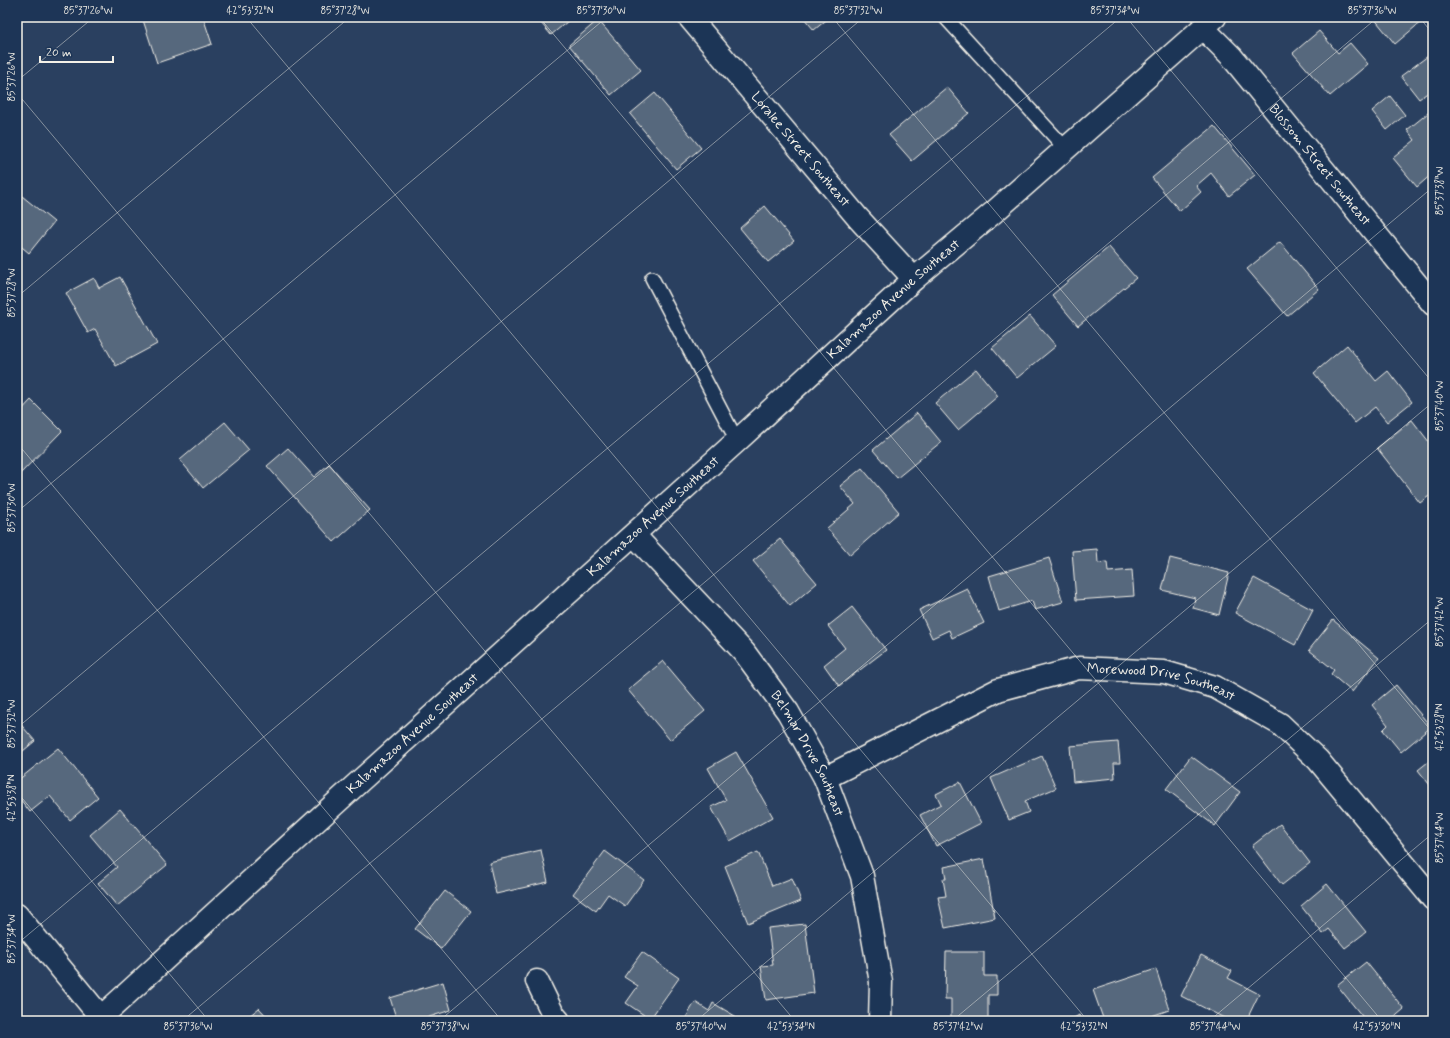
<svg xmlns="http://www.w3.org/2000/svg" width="1450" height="1038" font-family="Mynerve,sans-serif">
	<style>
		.building { fill: #56677d; stroke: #f4f1e8 }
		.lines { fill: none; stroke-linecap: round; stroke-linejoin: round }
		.lane-casing { stroke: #f4f1e8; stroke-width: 16 }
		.street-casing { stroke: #f4f1e8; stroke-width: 25 }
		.secondary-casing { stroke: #f4f1e8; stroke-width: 25 }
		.lane { stroke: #1d3557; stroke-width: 13 }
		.street { stroke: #1d3557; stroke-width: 22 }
		.secondary { stroke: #1d3557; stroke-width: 22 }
		.ticks { fill: none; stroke: #f4f1e8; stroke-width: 1; stroke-opacity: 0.45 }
		.labels { text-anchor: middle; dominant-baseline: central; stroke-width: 3; stroke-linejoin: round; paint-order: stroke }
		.street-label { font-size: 14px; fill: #f4f1e8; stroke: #1d3557 }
		.neatline { fill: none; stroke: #f4f1e8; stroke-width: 1.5 }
		.ticks-label { font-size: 10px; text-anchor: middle; fill: #f4f1e8 }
	</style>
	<rect width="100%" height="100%" fill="#2a4060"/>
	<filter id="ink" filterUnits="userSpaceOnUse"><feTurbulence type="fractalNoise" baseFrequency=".025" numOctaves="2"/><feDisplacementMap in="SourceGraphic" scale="8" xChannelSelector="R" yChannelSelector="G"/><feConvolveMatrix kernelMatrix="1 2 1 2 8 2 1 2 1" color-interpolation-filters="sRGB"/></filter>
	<g filter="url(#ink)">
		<g class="building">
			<polygon points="142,17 203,17 212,44 157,63"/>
			<polygon points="536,17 573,17 551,35"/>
			<polygon points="803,17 830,17 814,30"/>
			<polygon points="1373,17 1418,17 1422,21 1395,44"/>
			<polygon points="598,20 641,70 611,95 569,45"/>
			<polygon points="1319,31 1338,53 1350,43 1368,64 1330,96 1293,53"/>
			<polygon points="1428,56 1433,63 1433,89 1419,99 1401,76"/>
			<polygon points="947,87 969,113 912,161 889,135"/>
			<polygon points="655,93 701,148 676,169 630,114"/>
			<polygon points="1390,96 1405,115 1387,130 1372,111"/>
			<polygon points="1433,109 1433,173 1417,187 1393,158 1415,140 1407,130"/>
			<polygon points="1214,126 1255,175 1229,196 1211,173 1196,186 1201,192 1180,211 1152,178"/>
			<polygon points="17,192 54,222 29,253 17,243"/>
			<polygon points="765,206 794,241 768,262 740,228"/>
			<polygon points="1280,242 1319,289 1287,316 1247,269"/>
			<polygon points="1109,247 1136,278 1078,326 1052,295"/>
			<polygon points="120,277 157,344 116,366 95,329 88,333 66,293 94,278 99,288"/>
			<polygon points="1030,316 1056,346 1017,378 992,348"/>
			<polygon points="1347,345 1376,381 1388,371 1412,402 1387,422 1375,407 1355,423 1314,373"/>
			<polygon points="976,369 998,396 958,430 935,403"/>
			<polygon points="31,400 62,431 17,477 17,415"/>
			<polygon points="917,413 941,442 897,478 873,450"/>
			<polygon points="1412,420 1433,447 1433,493 1420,503 1377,448"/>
			<polygon points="225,422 249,450 203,488 180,460"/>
			<polygon points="288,448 314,477 329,464 370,510 334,542 267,466"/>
			<polygon points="862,468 899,512 850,555 827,528 855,504 840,486"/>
			<polygon points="780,539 817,583 790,606 753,561"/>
			<polygon points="1097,549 1098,563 1107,562 1108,572 1132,570 1134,596 1076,600 1072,551"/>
			<polygon points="1049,558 1063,602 1035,610 1032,601 999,611 989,576"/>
			<polygon points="1170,558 1229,573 1219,615 1193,608 1195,598 1162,590"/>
			<polygon points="1254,578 1313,610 1295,645 1235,613"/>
			<polygon points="967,588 984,623 952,638 949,630 932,638 919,610"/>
			<polygon points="852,607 886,650 839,686 824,665 845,648 828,626"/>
			<polygon points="1333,620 1379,658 1352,692 1331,674 1334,670 1309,650"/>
			<polygon points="663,661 705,711 670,740 628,690"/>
			<polygon points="1396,685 1431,727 1401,752 1383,730 1388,725 1372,705"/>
			<polygon points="17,720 35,741 17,756"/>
			<polygon points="1118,742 1120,763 1114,763 1115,778 1073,782 1070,746"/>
			<polygon points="58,748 98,797 70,820 50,796 30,812 17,795 17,781"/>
			<polygon points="736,752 773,817 730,841 711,807 726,800 708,768"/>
			<polygon points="1042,756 1056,788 1025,801 1029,812 1009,820 991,778"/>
			<polygon points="1191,756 1240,792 1215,826 1166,789"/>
			<polygon points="1433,758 1433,789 1418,770"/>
			<polygon points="960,782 981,823 936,846 920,815 941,804 936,794"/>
			<polygon points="120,809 167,865 117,906 98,883 117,867 90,835"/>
			<polygon points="1280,824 1310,863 1282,885 1252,846"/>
			<polygon points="541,850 548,882 496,894 489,862"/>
			<polygon points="605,851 644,880 625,906 608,894 596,911 573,894"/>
			<polygon points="758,852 772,886 792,878 801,901 748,923 725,866"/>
			<polygon points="984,859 995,918 945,928 938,897 946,896 943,879 946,879 944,867"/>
			<polygon points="1327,884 1366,932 1345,948 1329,929 1323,934 1301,906"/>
			<polygon points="445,891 471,911 441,949 415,929"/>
			<polygon points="805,924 814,993 766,1000 761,966 773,965 768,928"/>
			<polygon points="642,952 679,978 650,1019 626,1003 638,986 624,977"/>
			<polygon points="946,952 984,952 984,976 997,976 997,995 988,995 988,1020 951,1020 951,999 945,999"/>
			<polygon points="1201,955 1232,971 1228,978 1259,994 1246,1021 1230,1021 1181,996"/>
			<polygon points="1366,962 1404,1009 1390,1021 1366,1021 1337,985"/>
			<polygon points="1156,969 1169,1010 1137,1021 1104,1021 1093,990"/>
			<polygon points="443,982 451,1010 426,1018 427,1021 397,1021 390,998"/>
			<polygon points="695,1002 709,1011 713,1003 735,1016 732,1021 684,1021"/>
			<polygon points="259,1008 271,1021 243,1021"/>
			<polygon points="1079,1015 1083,1021 1069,1021"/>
		</g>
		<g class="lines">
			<g class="lane-casing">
				<g id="lane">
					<polyline points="945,17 1066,149"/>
					<polyline points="652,278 737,441"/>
				</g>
			</g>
			<g class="street-casing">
				<g id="street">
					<path id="s1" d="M689,17L858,218L914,279"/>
					<path id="s2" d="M1203,28L1231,56L1433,304"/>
					<path id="s3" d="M634,535L744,652L788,712L825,778L862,876L881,982L880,1021"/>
					<path id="s4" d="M825,778L998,690L1079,668L1164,672L1215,687L1280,724L1318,760L1433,899"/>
					<polyline points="17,915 104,1021"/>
					<polyline points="537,981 553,1014 559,1021"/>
				</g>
			</g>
			<g class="secondary-casing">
				<g id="secondary">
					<path id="s5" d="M97,1021L360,781L737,441L914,279L994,212L1215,17"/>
				</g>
			</g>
			<use href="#lane" class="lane"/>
			<use href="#street" class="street"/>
			<use href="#secondary" class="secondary"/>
		</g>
	</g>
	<path class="ticks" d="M246,17L1088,1021M539,17L1382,1021M832,17L1433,733M1126,17L1433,383M1419,17L1433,34M17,81L94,17M17,93L795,1021M17,297L350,17M17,443L502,1021M17,512L607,17M17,728L864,17M17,792L209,1021M17,944L1121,17M182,1021L1378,17M439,1021L1433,187M696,1021L1433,402M952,1021L1433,618M1209,1021L1433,833"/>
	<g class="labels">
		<g class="street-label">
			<text stroke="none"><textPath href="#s1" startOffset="173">Loralee Street Southeast</textPath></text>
			<text stroke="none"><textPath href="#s2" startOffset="180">Blossom Street Southeast</textPath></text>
			<text stroke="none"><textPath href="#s5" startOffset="1075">Kalamazoo Avenue Southeast</textPath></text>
			<text stroke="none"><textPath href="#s5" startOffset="751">Kalamazoo Avenue Southeast</textPath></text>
			<text stroke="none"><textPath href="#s4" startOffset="362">Morewood Drive Southeast</textPath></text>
			<text stroke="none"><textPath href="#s5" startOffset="427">Kalamazoo Avenue Southeast</textPath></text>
			<text stroke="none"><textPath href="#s3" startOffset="281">Belmar Drive Southeast</textPath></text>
		</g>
	</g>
	<rect width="1450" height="1038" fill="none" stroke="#1d3557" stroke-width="44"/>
	<path d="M40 56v6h73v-6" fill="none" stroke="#f4f1e8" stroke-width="2"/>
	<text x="46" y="56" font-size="12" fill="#f4f1e8" stroke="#1d3557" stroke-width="3" paint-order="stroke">20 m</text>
	<rect x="22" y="22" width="1406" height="994" class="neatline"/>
	<g class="ticks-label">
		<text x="88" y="14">85°37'26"W</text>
		<text x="250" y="14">42°53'32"N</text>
		<text x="345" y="14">85°37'28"W</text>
		<text x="601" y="14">85°37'30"W</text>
		<text x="858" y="14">85°37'32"W</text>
		<text x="1115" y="14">85°37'34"W</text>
		<text x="1372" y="14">85°37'36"W</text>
		<text transform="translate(11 77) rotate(-90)" y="4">85°37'26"W</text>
		<text transform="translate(1439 191) rotate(-90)" y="4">85°37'38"W</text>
		<text transform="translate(11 293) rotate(-90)" y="4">85°37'28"W</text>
		<text transform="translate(1439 406) rotate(-90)" y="4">85°37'40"W</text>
		<text transform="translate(11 508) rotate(-90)" y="4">85°37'30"W</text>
		<text transform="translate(1439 622) rotate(-90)" y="4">85°37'42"W</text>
		<text transform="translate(11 724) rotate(-90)" y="4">85°37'32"W</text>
		<text transform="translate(1439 727) rotate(-90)" y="4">42°53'28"N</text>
		<text transform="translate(11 798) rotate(-90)" y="4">42°53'38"N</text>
		<text transform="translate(1439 838) rotate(-90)" y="4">85°37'44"W</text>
		<text transform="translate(11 939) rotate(-90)" y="4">85°37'34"W</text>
		<text x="188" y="1030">85°37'36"W</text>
		<text x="445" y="1030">85°37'38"W</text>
		<text x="701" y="1030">85°37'40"W</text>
		<text x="791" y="1030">42°53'34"N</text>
		<text x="958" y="1030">85°37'42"W</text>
		<text x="1084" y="1030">42°53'32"N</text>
		<text x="1215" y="1030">85°37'44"W</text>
		<text x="1377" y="1030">42°53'30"N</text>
	</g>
</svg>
